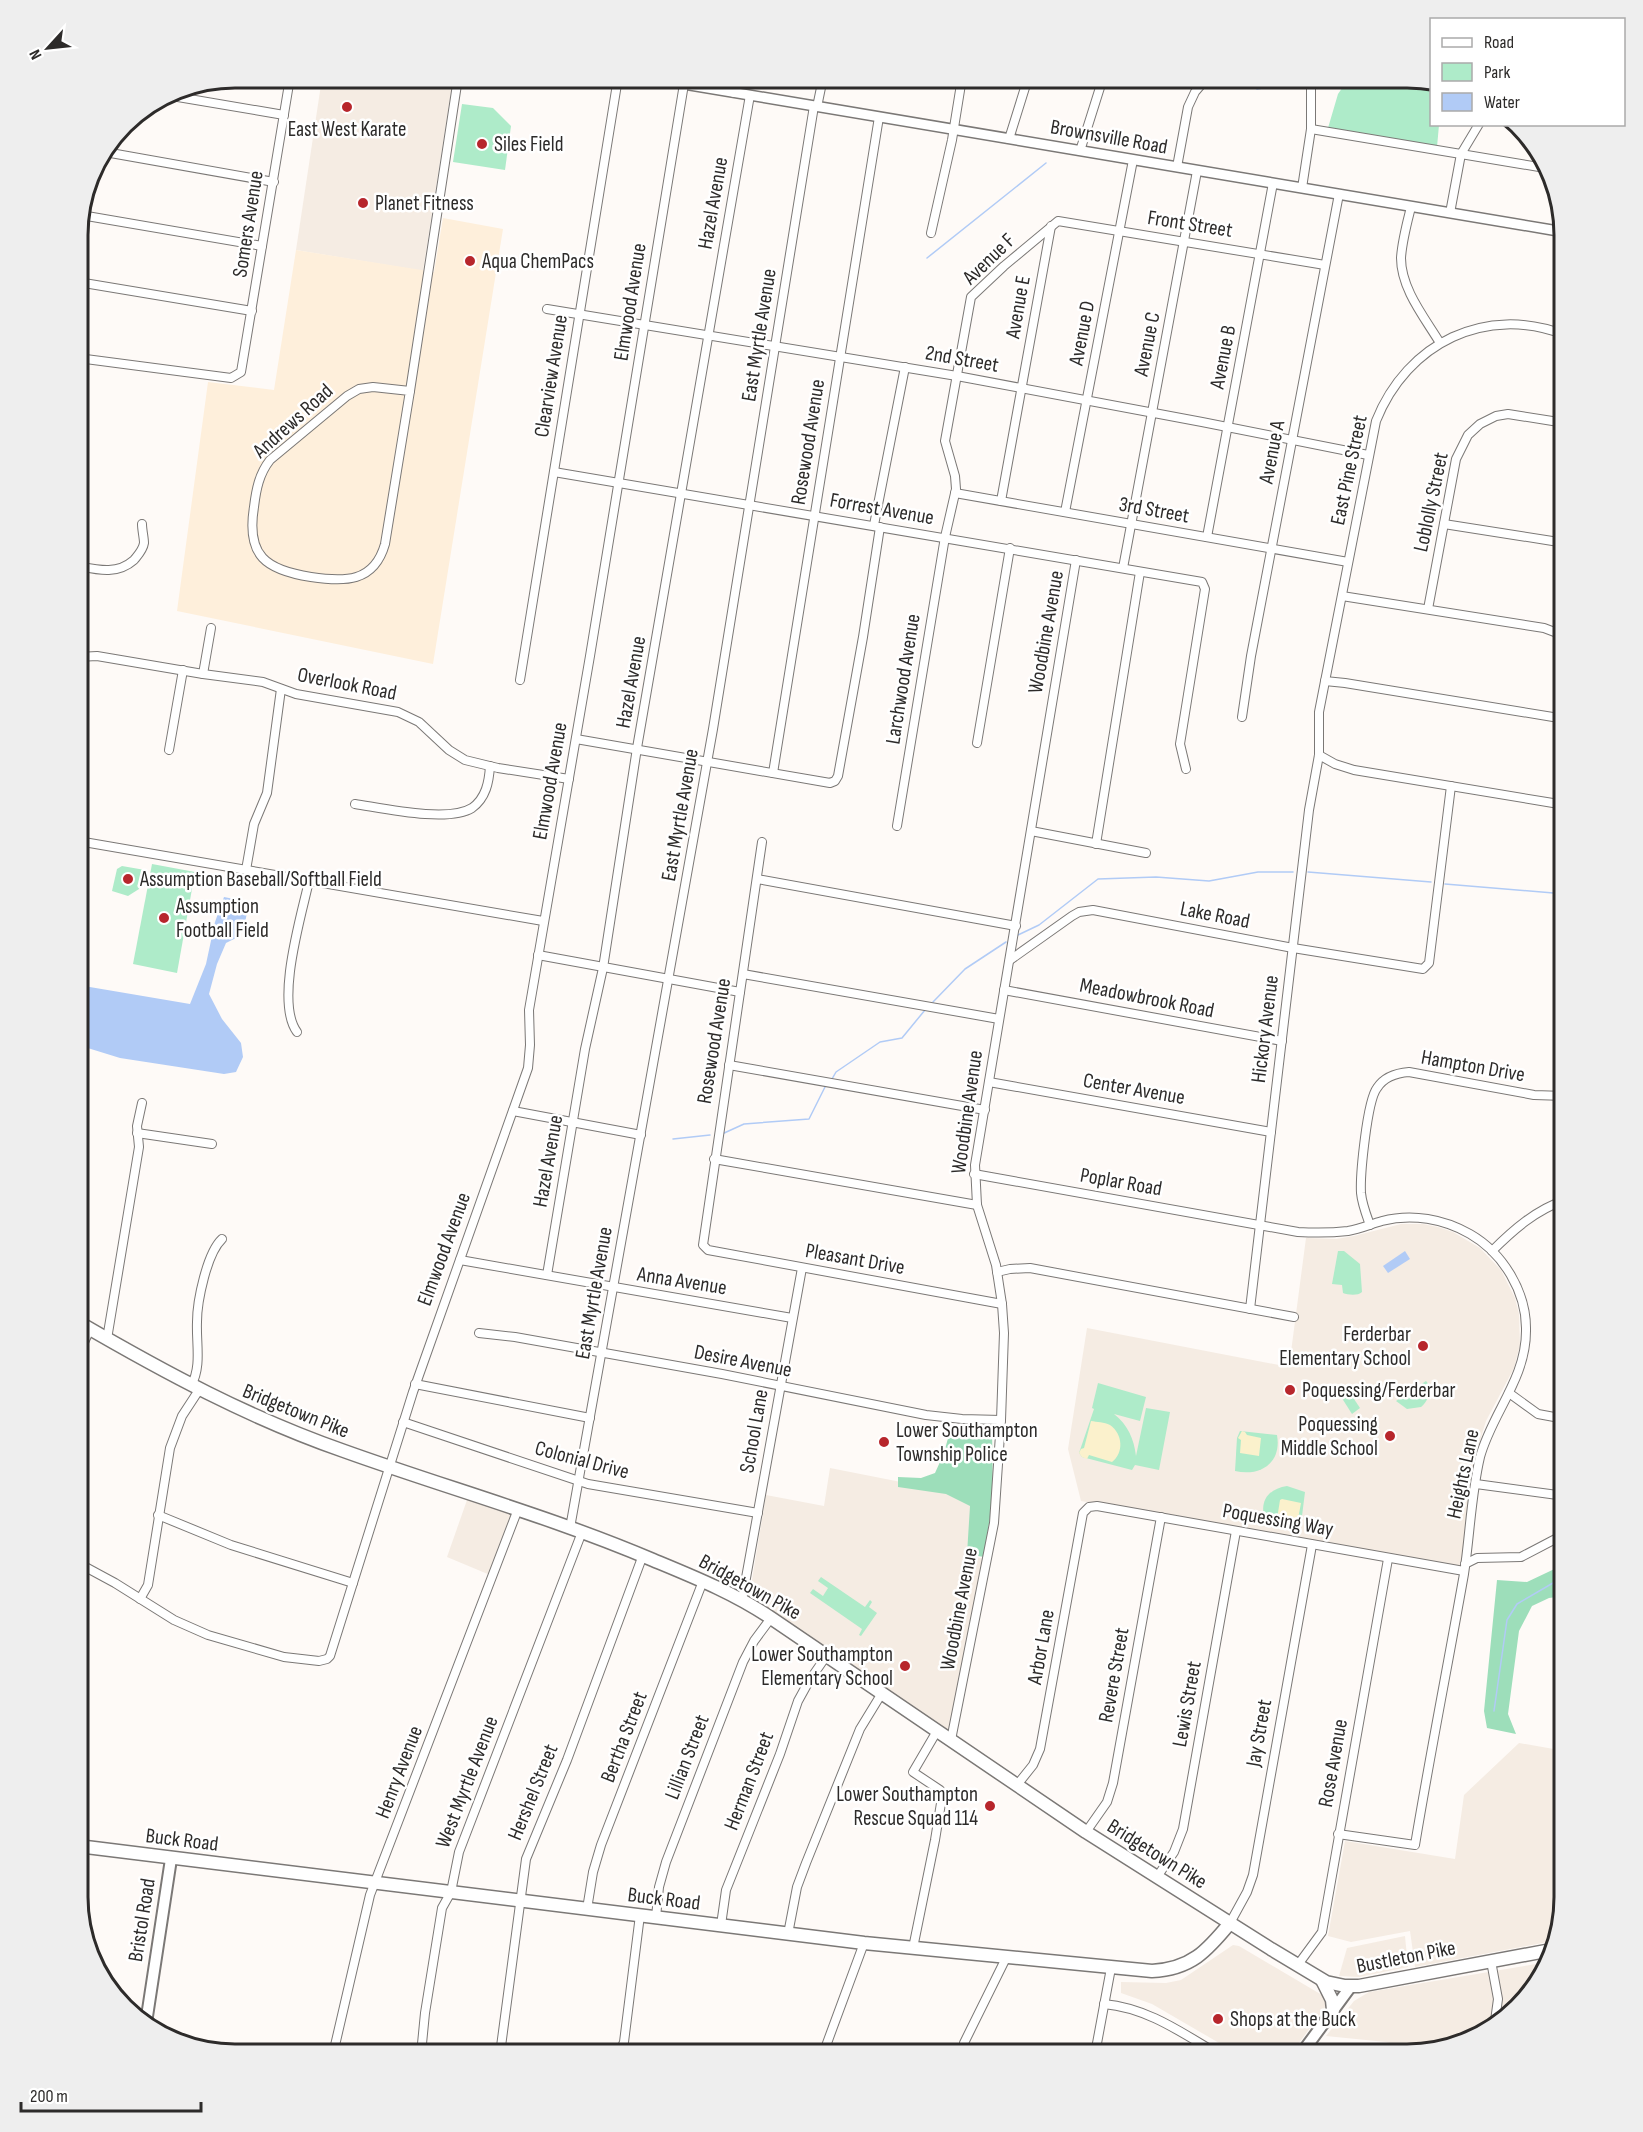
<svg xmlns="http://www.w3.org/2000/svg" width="1643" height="2132" font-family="'Sofia Sans Condensed',sans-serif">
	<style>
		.built { fill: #f5ece3 }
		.industrial { fill: #feefdb }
		.green { fill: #aeebc9 }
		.forest { fill: #9ddeba }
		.sand { fill: #fbf1cc }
		.water { fill: #b1cbf6 }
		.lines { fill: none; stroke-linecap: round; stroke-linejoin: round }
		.stream { stroke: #b1cbf6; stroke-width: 1.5 }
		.minor-casing { stroke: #7b7876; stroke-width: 10 }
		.tertiary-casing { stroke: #7b7876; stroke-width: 12 }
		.secondary-casing { stroke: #7b7876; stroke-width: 14 }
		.primary-casing { stroke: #7b7876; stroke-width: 15 }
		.minor { stroke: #fff; stroke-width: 8 }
		.tertiary { stroke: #fff; stroke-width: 9 }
		.secondary { stroke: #fff; stroke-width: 10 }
		.primary { stroke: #fff; stroke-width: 12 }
		.poi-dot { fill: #b7262c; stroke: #fff; stroke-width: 2 }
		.labels { text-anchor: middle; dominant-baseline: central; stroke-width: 5; stroke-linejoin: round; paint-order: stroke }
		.poi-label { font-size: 21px; fill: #2d2b2a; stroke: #fff; text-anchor: start }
		.street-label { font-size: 21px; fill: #2d2b2a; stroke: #fff }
		.rim { fill: none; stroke: #2d2b2a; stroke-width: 3 }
	</style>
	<rect width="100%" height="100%" fill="#fefaf7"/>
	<g class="built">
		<polygon points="322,78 453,78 423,271 296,250"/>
		<polygon points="1401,1224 1423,1224 1438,1227 1453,1232 1480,1248 1501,1270 1515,1298 1519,1314 1520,1345 1514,1368 1486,1421 1478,1447 1460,1568 1081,1501 1068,1449 1087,1328 1289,1367 1306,1238 1336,1239 1354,1236"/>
		<polygon points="830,1468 977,1497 966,1555 984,1559 948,1735 749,1598 766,1495 824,1506"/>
		<polygon points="467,1500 512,1515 490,1575 447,1557"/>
		<polygon points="1519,1743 1565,1751 1565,1897 1553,1941 1415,1967 1410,1931 1351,1942 1328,1936 1345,1841 1455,1859 1464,1795"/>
		<polygon points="1405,1936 1408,1967 1359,1977 1339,1976 1347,1948"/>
		<polygon points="1233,1945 1239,1946 1322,1995 1327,2001 1326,2006 1291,2054 1238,2054 1152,2004 1121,1993 1121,1982 1166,1983 1181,1980"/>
		<polygon points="1548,1962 1544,1975 1495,2028 1420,2051 1386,2042 1326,2036 1354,2001 1369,1992"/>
	</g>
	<polygon class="industrial" points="443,218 503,229 433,664 177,611 208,382 274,390 296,250 434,272"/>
	<g class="green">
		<polygon points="1349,78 1418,78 1431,82 1432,124 1439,125 1437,147 1328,128 1338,94"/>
		<polygon points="462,104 493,108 511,126 505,170 453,162"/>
		<polygon points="152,864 195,872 177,973 133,964"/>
		<polygon points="122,866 145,870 139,889 128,896 112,891 117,869"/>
		<path d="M1338,1251H1344L1360,1264L1362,1292C1358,1296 1348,1295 1343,1293L1342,1285L1332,1284Z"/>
		<path d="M1426,1381C1433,1389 1429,1400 1421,1407L1407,1409L1396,1401Z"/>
		<path d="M1098,1383L1146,1397L1140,1421L1114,1414C1128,1425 1134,1439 1136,1456L1146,1408L1170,1412L1159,1470L1135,1465L1132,1470L1082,1457L1079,1453L1094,1409L1092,1408Z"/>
		<polygon points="1346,1387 1360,1408 1352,1414 1338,1392"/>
		<path d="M1240,1431L1277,1435C1282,1463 1260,1477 1235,1471L1237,1438Z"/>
		<path d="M1287,1486L1305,1492L1301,1524L1296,1527L1265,1520C1259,1501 1268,1489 1287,1486Z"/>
		<polygon points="821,1577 865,1607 870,1600 872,1602 869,1607 877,1613 861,1636 859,1635 862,1629 810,1593 813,1589 823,1596 828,1588 818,1581"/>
	</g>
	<g class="forest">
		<polygon points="951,1427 992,1428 993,1497 984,1557 967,1554 970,1506 946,1494 898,1487 898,1477 921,1478 935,1473 944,1453"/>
		<polygon points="1565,1564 1565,1596 1549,1598 1532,1606 1519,1631 1508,1714 1516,1734 1487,1728 1484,1711 1497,1580 1527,1582"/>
	</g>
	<g class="sand">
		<path d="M1091,1421C1097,1422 1104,1422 1110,1425C1123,1434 1124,1453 1112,1462L1089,1455L1087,1459L1082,1457L1079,1453L1081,1449L1084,1448Z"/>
		<polygon points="1242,1431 1245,1432 1247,1435 1261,1438 1259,1456 1240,1453 1241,1440 1238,1438"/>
		<polygon points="1282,1499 1301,1503 1298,1519 1302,1519 1301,1524 1296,1527 1293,1526 1293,1523 1277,1519 1280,1500"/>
	</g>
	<g class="water">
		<polygon points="224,897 249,902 245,923 238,937 226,943 217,964 209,994 222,1019 241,1043 243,1057 236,1072 224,1074 120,1058 78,1045 78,985 190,1004 206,964 215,922"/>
		<polygon points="1405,1251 1410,1259 1388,1273 1383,1266"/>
	</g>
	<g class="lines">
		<g class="stream">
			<polyline points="1321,80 1326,78"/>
			<polyline points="1257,89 1303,81"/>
			<polyline points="927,258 1046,163"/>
			<polyline points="1308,872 1431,882"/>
			<polyline points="1445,884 1565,894"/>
			<polyline points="1018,935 1039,925 1098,879 1156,877 1209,881 1258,872 1293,872"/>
			<polyline points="933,1002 965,969 1006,942"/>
			<polyline points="832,1079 836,1072 880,1042 902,1038 925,1010"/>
			<polyline points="722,1134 744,1124 809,1119 825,1087"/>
			<polyline points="673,1139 710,1135"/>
			<polyline points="1494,1711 1507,1620 1517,1604 1565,1576"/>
		</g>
		<g class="minor-casing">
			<g id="minor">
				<polyline points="734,93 738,78"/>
				<polyline points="166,95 284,115"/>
				<polyline points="817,107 823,78"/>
				<polyline points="1311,129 1545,168"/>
				<polyline points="1009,139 1028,78"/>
				<polyline points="1080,151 1103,78"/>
				<polyline points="105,152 274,182"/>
				<polyline points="1177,167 1188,107 1195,92 1207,78"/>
				<polyline points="1302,188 1311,129 1311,78"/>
				<path d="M1411,207C1407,223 1402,241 1401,258C1401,289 1425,318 1440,343"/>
				<polyline points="1450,213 1461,154 1479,124"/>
				<polyline points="81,215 262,246"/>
				<polyline points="931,233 952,140 962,78"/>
				<polyline points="78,282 252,311"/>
				<polyline points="547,309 957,376 1202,422 1368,455"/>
				<polyline points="78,358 231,378 241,372 290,78"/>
				<path d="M373,387L410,391L385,544C374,583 344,582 311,577C266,570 246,556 254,507C256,490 259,474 270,460L347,396L359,389Z"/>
				<polyline points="410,391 458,78"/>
				<polyline points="554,472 1202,582 1205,589 1180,744 1186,769"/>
				<polyline points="955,493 1348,562"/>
				<polyline points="1001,501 1051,226"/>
				<polyline points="1065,512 1133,160"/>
				<polyline points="1444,524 1565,543"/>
				<polyline points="874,525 905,367"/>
				<polyline points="1207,537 1273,183"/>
				<path d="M78,566C98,570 117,575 134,560C138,555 143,550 144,543C144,538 142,530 142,524"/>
				<polyline points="1123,568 1197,171"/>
				<polyline points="1342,596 1544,628 1565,636"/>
				<polyline points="1428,609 1456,459 1468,435 1480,424 1496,416 1508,414 1565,423"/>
				<polyline points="78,657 97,656 203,674 263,682 296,694 398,712 419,722 449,750 465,760 498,768 569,779"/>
				<polyline points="203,674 211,628"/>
				<polyline points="520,680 618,78"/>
				<polyline points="1325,681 1345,683 1565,719"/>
				<polyline points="1242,717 1251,656 1339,194"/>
				<polyline points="576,739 830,783 835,781 838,776 863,637 880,527"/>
				<polyline points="977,743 1010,548"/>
				<polyline points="169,750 183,670"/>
				<polyline points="1319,755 1335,764 1354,770 1565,805"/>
				<polyline points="773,773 879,117"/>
				<path d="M355,804C382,808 448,823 472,808C486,798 489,782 490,766"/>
				<polyline points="897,826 945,537 956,489 955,476 945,441 971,297 1004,266 1058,221 1325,265"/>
				<polyline points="1031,831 1146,853"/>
				<polyline points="78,841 543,921"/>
				<polyline points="762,842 703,1245 708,1250 1002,1304"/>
				<polyline points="1096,844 1140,572"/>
				<polyline points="246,870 254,824 267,793 281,689"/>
				<polyline points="757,879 1016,926"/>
				<polyline points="538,955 740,992"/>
				<polyline points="1010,960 1072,916 1079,912 1093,910 1293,948 1423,969 1429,963 1451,786"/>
				<polyline points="743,974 999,1019"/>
				<polyline points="1004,990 1282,1041"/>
				<path d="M297,1032C275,1002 301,917 309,881"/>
				<polyline points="729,1065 985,1110"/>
				<polyline points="989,1082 1271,1132"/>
				<polyline points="513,1111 641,1135"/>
				<polyline points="137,1133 212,1144"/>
				<polyline points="714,1159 977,1205"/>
				<path d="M974,1174L1298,1232C1315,1233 1331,1233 1348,1231C1360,1229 1371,1224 1382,1221C1412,1213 1444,1219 1470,1234C1503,1253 1527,1292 1526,1331C1526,1379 1492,1413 1480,1457C1471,1495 1470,1535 1464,1574C1448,1664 1430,1755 1415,1845L1338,1834"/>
				<path d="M1370,1225C1366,1214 1362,1204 1361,1193C1360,1175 1367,1101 1377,1088C1384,1077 1396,1073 1409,1072L1534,1095L1565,1096"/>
				<path d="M1492,1251C1514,1229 1536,1210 1565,1200"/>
				<polyline points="460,1260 792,1318"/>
				<polyline points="997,1272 1010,1269 1030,1268 1294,1317"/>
				<polyline points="547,1275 585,1049 603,968 637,748 750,95"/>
				<path d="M1250,1309L1309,810L1319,755V712L1376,421C1407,343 1486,304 1565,335"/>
				<polyline points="479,1333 515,1337 722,1374 926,1415 962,1419 1001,1420"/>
				<polyline points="107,1339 139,1147 137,1126 142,1103"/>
				<polyline points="78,1356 90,1329"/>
				<polyline points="415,1384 590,1418"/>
				<path d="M191,1386C202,1366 196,1344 197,1322C197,1301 207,1253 222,1239"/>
				<polyline points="1509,1393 1538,1414 1565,1419"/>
				<polyline points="403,1422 588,1484 758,1513"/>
				<polyline points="1476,1484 1565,1496"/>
				<polyline points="158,1515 231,1545 353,1583"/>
				<polyline points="570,1528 713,729 814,106"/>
				<polyline points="78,1563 115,1583 174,1620 208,1635 284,1657 319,1661 327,1659 330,1656 413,1392 528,1068 530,1045 529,1010 590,656 684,84"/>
				<polyline points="1465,1564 1477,1558 1521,1557 1565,1534"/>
				<polyline points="140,1599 148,1585 170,1448 182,1416 199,1390"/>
				<polyline points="742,1600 802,1268"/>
				<polyline points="951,1740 994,1523 1001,1420 1004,1333 1002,1304 996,1265 977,1205 975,1165 1076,560"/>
				<polyline points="1017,1785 1033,1765 1040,1749 1083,1513 1089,1507 1097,1506 1464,1571"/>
				<polyline points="1086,1832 1107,1802 1113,1783 1161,1517"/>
				<polyline points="1157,1877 1174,1852 1183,1829 1236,1531"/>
				<polyline points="587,1909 593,1872 601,1845 703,1581"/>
				<polyline points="656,1917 659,1887 666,1862 743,1662 754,1641 771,1618"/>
				<polyline points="1230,1923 1247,1892 1253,1875 1312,1545"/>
				<polyline points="721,1925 726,1890 780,1754 798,1701 809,1681 827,1655"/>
				<polyline points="788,1934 797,1887 806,1863 860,1729 882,1693"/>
				<polyline points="913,1948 935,1840 942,1797 940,1790 913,1772 937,1731"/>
				<polyline points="1491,1961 1498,1999 1494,2028"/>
				<polyline points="1297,1966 1322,1932 1388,1559"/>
				<path d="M1104,2004C1148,2008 1182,2033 1218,2054"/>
				<polyline points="333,2054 370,1895 518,1509"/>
				<polyline points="421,2054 425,2013 442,1908 451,1892 459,1852 582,1532"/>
				<polyline points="500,2054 526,1859 567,1760 643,1555"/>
				<polyline points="619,2054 624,2042 640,1915"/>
				<polyline points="823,2054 864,1943"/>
				<polyline points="968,2054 964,2050 964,2043 1006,1958"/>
				<polyline points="1095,2054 1111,1968"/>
			</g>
		</g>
		<g class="tertiary-casing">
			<polyline id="tertiary" points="648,78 1564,232"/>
		</g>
		<g class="secondary-casing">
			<g id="secondary">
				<polyline points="146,2023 171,1859"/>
				<polyline points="1301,2054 1351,1986"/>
			</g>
		</g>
		<g class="primary-casing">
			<g id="primary">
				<path d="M78,1322C164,1372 249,1418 344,1451C447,1488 552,1517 653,1560C694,1577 734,1593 771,1618L1086,1832L1271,1949L1326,1982L1345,1986H1359L1551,1950"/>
				<path d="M78,1846L864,1943L1152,1971C1191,1969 1207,1951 1230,1923"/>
				<polyline points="1322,1980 1332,2000 1333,2010"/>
			</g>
		</g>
		<use href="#minor" class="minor"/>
		<use href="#tertiary" class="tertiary"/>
		<use href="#secondary" class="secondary"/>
		<use href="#primary" class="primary"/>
	</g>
	<g class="poi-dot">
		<circle cx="347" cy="107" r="6"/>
		<circle cx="482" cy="144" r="6"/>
		<circle cx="363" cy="203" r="6"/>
		<circle cx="470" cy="261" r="6"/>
		<circle cx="128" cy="879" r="6"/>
		<circle cx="164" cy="918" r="6"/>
		<circle cx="1423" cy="1346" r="6"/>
		<circle cx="1290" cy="1390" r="6"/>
		<circle cx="1390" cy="1436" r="6"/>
		<circle cx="884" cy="1442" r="6"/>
		<circle cx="905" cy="1666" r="6"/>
		<circle cx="990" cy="1806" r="6"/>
		<circle cx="1218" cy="2019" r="6"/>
	</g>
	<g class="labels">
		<g class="poi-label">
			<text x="347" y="129" text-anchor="middle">East West Karate</text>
			<text x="494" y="144">Siles Field</text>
			<text x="375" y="203">Planet Fitness</text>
			<text x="482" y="261">Aqua ChemPacs</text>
			<text x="140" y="879">Assumption Baseball/Softball Field</text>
			<text x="176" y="906">Assumption<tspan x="176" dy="24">Football Field</tspan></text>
			<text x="1411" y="1334" text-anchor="end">Ferderbar<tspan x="1411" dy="24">Elementary School</tspan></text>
			<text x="1302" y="1390">Poquessing/Ferderbar</text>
			<text x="1378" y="1424" text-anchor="end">Poquessing<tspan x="1378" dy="24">Middle School</tspan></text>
			<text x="896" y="1430">Lower Southampton<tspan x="896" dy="24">Township Police</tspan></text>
			<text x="893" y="1654" text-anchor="end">Lower Southampton<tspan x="893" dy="24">Elementary School</tspan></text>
			<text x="978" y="1794" text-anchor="end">Lower Southampton<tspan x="978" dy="24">Rescue Squad 114</tspan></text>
			<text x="1230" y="2019">Shops at the Buck</text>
		</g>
		<g class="street-label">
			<text transform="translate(1109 137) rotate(10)">Brownsville Road</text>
			<text transform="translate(713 203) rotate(-80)">Hazel Avenue</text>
			<text transform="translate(248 224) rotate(-81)">Somers Avenue</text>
			<text transform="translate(1190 224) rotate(9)">Front Street</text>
			<text transform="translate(989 259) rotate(-44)">Avenue F</text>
			<text transform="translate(630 302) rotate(-81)">Elmwood Avenue</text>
			<text transform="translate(1018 307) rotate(-80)">Avenue E</text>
			<text transform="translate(1082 333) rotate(-79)">Avenue D</text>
			<text transform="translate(759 335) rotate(-81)">East Myrtle Avenue</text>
			<text transform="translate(1147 344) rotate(-79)">Avenue C</text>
			<text transform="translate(1223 357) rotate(-79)">Avenue B</text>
			<text transform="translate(962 359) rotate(10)">2nd Street</text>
			<text transform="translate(551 376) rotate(-81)">Clearview Avenue</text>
			<text transform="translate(293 421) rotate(-42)">Andrews Road</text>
			<text transform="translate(808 442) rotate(-81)">Rosewood Avenue</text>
			<text transform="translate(1272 452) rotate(-79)">Avenue A</text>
			<text transform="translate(1349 470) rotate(-78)">East Pine Street</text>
			<text transform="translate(1431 502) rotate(-78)">Loblolly Street</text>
			<text transform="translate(882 509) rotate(10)">Forrest Avenue</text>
			<text transform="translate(1154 510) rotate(10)">3rd Street</text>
			<text transform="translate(1046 632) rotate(-80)">Woodbine Avenue</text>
			<text transform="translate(903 679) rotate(-81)">Larchwood Avenue</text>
			<text transform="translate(631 682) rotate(-80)">Hazel Avenue</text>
			<text transform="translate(347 684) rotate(11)">Overlook Road</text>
			<text transform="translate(550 781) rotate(-80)">Elmwood Avenue</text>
			<text transform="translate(680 815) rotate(-80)">East Myrtle Avenue</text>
			<text transform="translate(1215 915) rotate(11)">Lake Road</text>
			<text transform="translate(1147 998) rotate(11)">Meadowbrook Road</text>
			<text transform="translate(1265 1029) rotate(-83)">Hickory Avenue</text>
			<text transform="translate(714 1041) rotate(-81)">Rosewood Avenue</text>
			<text transform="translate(1473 1066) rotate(10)">Hampton Drive</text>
			<text transform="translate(1134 1089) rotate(10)">Center Avenue</text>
			<text transform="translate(967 1112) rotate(-82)">Woodbine Avenue</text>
			<text transform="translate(548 1161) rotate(-80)">Hazel Avenue</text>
			<text transform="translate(1121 1182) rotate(10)">Poplar Road</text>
			<text transform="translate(444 1249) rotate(-70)">Elmwood Avenue</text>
			<text transform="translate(855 1259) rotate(10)">Pleasant Drive</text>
			<text transform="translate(682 1281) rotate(9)">Anna Avenue</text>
			<text transform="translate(594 1293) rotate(-80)">East Myrtle Avenue</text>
			<text transform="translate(743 1361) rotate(11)">Desire Avenue</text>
			<text transform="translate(296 1411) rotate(22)">Bridgetown Pike</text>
			<text transform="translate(754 1431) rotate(-80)">School Lane</text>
			<text transform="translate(582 1460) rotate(15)">Colonial Drive</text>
			<text transform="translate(1463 1474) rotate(-78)">Heights Lane</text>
			<text transform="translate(1278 1520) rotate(10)">Poquessing Way</text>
			<text transform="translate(750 1587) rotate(29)">Bridgetown Pike</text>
			<text transform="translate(959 1609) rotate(-79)">Woodbine Avenue</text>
			<text transform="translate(1041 1647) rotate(-80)">Arbor Lane</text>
			<text transform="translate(1114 1675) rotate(-80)">Revere Street</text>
			<text transform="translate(1187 1704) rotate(-80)">Lewis Street</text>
			<text transform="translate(1259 1733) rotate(-80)">Jay Street</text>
			<text transform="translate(624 1737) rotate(-69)">Bertha Street</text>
			<text transform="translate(687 1757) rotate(-69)">Lillian Street</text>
			<text transform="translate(1333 1763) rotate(-80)">Rose Avenue</text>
			<text transform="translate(399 1772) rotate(-69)">Henry Avenue</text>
			<text transform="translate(749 1781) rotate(-69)">Herman Street</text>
			<text transform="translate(467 1782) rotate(-69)">West Myrtle Avenue</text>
			<text transform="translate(533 1792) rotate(-68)">Hershel Street</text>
			<text transform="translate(182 1840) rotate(7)">Buck Road</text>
			<text transform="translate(1157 1854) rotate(32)">Bridgetown Pike</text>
			<text transform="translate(664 1899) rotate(7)">Buck Road</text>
			<text transform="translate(142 1920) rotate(-81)">Bristol Road</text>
			<text transform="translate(1406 1957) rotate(-11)">Bustleton Pike</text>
		</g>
	</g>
	<path d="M0 0H1643V2132H0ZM235 88H1407A147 147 0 0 1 1554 235V1897A147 147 0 0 1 1407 2044H235A147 147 0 0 1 88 1897V235A147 147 0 0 1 235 88Z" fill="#eee" fill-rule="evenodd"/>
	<path class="rim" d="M235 88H1407A147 147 0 0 1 1554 235V1897A147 147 0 0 1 1407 2044H235A147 147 0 0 1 88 1897V235A147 147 0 0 1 235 88Z"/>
	<rect x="1430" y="18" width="195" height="108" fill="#ffffff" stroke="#abaaaa" stroke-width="1.5"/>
	<rect x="1442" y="38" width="30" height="9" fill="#ffffff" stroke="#abaaaa" stroke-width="1.5"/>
	<text x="1484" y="48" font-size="18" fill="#2d2b2a">Road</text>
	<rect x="1442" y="63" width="30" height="18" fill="#aeebc9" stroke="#abaaaa" stroke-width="1.5"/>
	<text x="1484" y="78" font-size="18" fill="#2d2b2a">Park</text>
	<rect x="1442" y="93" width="30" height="18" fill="#b1cbf6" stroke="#abaaaa" stroke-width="1.5"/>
	<text x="1484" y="108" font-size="18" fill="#2d2b2a">Water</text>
	<g transform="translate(48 48) rotate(243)" stroke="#ffffff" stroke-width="4.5" paint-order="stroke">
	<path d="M0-4.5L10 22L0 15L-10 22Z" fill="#2d2b2a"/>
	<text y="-9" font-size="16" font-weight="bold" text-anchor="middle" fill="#2d2b2a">N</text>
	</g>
	<path d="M21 2102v9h180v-9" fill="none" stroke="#2d2b2a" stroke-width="3"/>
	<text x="30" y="2102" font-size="18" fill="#2d2b2a" stroke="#ffffff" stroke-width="4.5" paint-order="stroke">200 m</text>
</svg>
